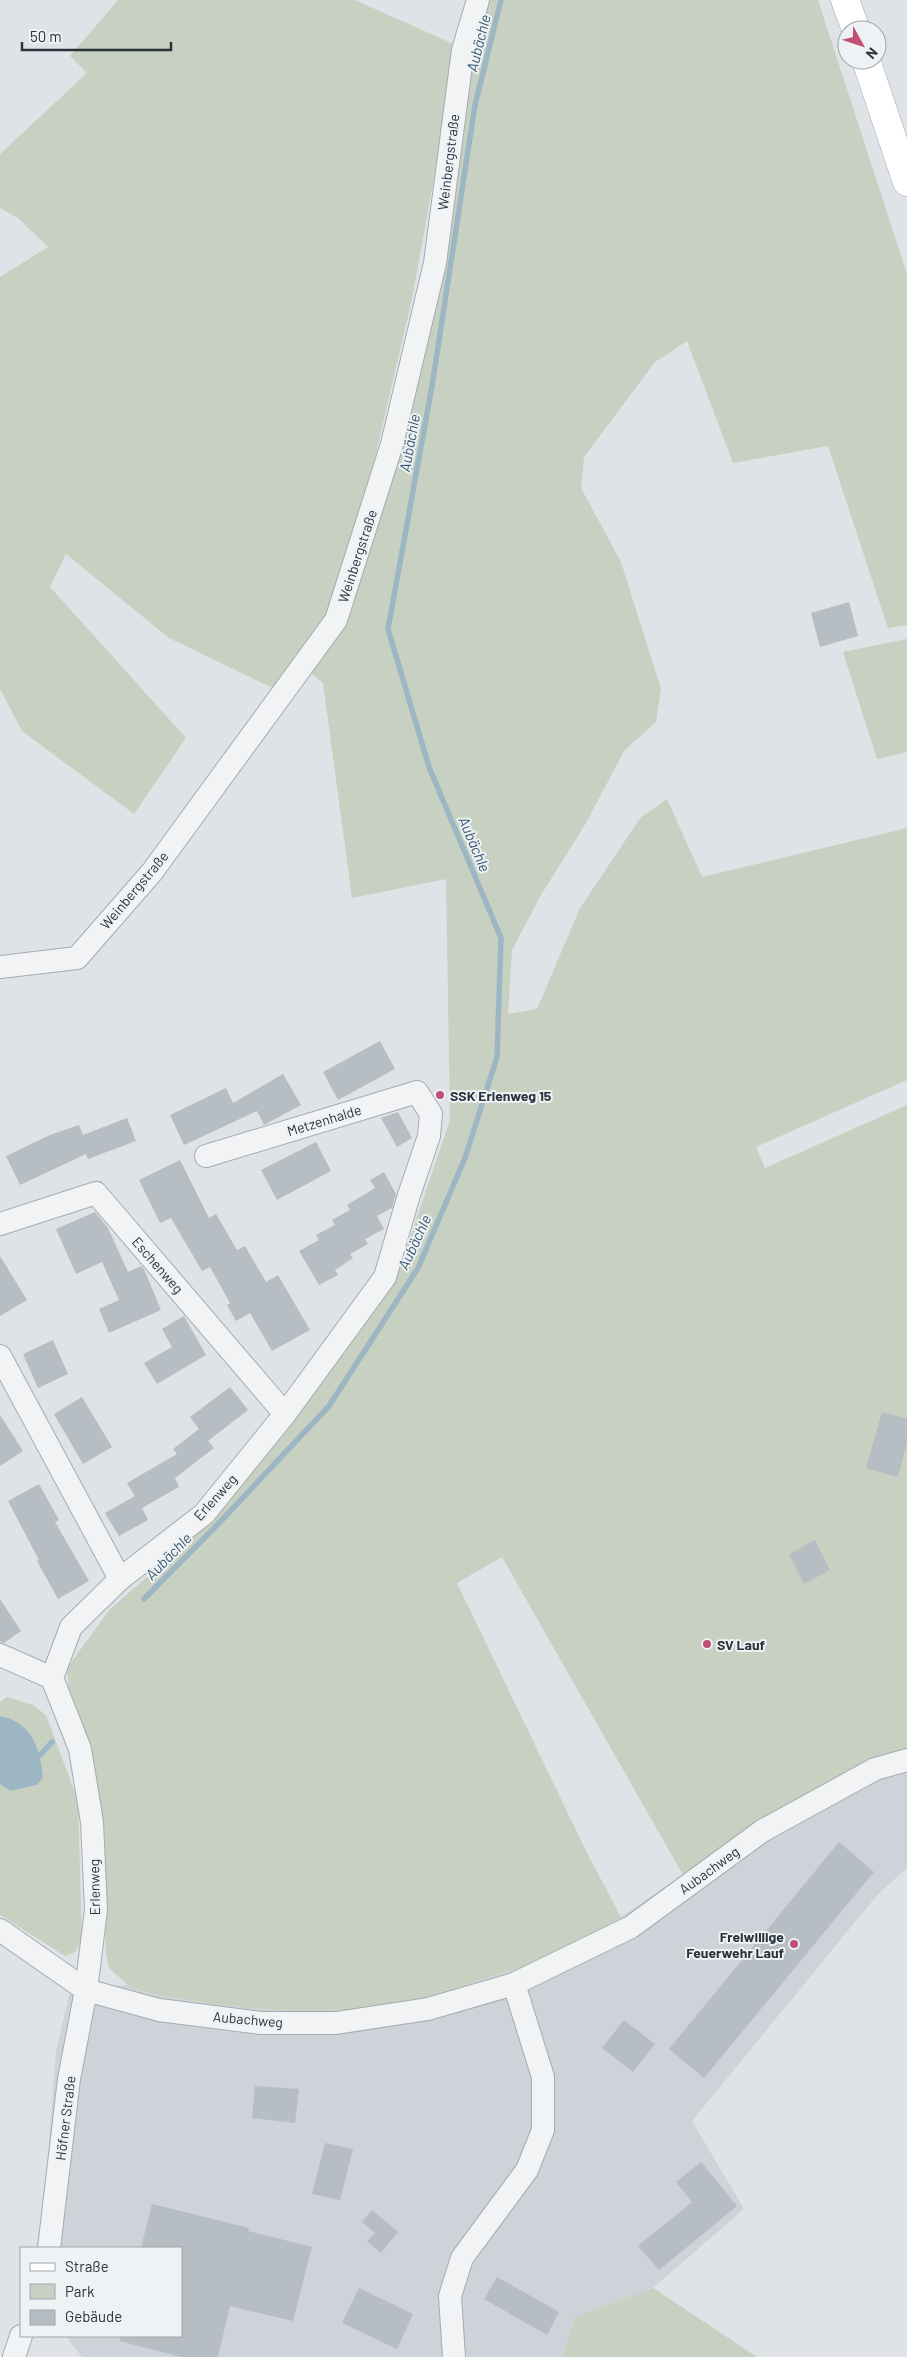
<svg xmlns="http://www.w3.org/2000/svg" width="907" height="2357" font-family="Barlow,sans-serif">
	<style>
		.built { fill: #cdd3d8 }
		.green { fill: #c7d0c1 }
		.water { fill: #9db6c4 }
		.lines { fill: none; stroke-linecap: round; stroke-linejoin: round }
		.stream { stroke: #9db6c4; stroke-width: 5.5 }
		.building { fill: #b6bdc3 }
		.minor-casing { stroke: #a5abb0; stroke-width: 24 }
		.major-casing { stroke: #9fa9b1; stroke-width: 29 }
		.minor { stroke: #f1f3f5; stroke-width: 22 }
		.major { stroke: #fff; stroke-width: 28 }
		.poi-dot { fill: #c24e72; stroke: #eef2f5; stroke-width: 2 }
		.labels { text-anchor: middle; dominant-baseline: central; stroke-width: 4; stroke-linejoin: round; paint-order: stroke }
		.street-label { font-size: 14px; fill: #29333c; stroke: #eef2f5 }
		.poi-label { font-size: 14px; font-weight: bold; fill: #29333c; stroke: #eef2f5; text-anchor: start }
		.water-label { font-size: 15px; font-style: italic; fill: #37586d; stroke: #eef2f5 }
	</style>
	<rect width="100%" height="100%" fill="#dfe3e7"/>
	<polygon class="built" points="907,1752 907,1868 878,1894 692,2121 744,2209 653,2288 575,2317 562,2357 82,2357 69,2341 67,2336 181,2336 181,2248 36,2248 44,2209 56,2051 70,1991 128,1985 144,1992 213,2004 396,2006 545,1960 621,1917 763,1819"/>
	<g class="green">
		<polygon points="118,0 355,0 458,46 412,299 364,505 333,610 279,691 169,638 66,554 50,587 186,738 134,814 22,731 0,689 0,277 48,247 18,218 0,208 0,154 87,73 70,56"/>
		<polygon points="486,0 818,0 907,274 907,625 888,628 828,446 733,463 687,341 655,362 584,457 581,488 621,562 661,689 656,722 624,751 586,823 541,895 512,950 508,1014 537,1009 580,908 641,817 667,799 702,877 907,828 907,1080 756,1147 765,1168 907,1105 907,1752 763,1819 683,1875 502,1557 457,1583 587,1853 621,1917 545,1960 396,2006 306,2013 213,2004 144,1992 128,1985 109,1968 106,1954 104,1879 69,1694 67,1668 110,1609 212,1521 395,1282 450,1120 446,879 352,898 323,683 310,672 379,507 470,50"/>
		<polygon points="907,639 907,752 877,759 843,652"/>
		<polygon points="7,1697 33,1705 46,1715 78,1801 82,1941 75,1952 65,1956 0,1915 0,1784 10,1791 37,1785 7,1717 0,1716 0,1702"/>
		<polygon points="653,2288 757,2357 562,2357 575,2317"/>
	</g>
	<path class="water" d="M0,1716C32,1722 40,1749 43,1777L37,1785L10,1791L0,1784Z"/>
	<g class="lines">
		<g class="stream">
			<polyline points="144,1599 219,1523 329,1406 418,1268 465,1158 497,1057 501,938 429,767 388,629 432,386 475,105 501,0"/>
			<polyline points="35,1755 40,1755 52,1742"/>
		</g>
	</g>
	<g class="building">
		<polygon points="849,602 858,636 820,647 811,613"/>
		<polygon points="380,1041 395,1069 338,1100 323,1072"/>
		<polygon points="283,1074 301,1105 264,1125 257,1111 184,1145 170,1115 226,1088 233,1103"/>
		<polygon points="398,1112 412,1138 397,1147 381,1118"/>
		<polygon points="127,1118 136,1141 88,1159 86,1154 20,1185 6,1156 50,1135 79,1125 83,1135"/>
		<polygon points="316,1142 331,1171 277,1200 261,1170"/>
		<polygon points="180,1160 209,1218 216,1214 237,1250 245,1246 266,1282 278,1275 310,1330 272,1351 250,1313 236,1321 227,1305 230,1303 210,1267 202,1271 171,1218 160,1223 139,1180"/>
		<polygon points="384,1172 396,1194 392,1208 377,1216 384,1229 365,1239 368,1244 350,1254 353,1258 335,1270 338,1275 319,1285 299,1251 319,1240 316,1235 335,1225 332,1220 350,1210 347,1205 375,1188 370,1180"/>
		<polygon points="95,1212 108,1228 128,1272 141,1266 144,1269 161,1310 109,1333 99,1309 119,1300 102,1262 76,1274 56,1229"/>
		<polygon points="0,1256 27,1300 0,1316"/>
		<polygon points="184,1316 206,1355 157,1384 144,1363 172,1347 162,1329"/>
		<polygon points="53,1340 68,1374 38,1388 23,1354"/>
		<polygon points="230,1387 248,1410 208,1441 214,1448 175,1478 179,1487 142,1508 148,1520 119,1536 105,1513 135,1496 140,1505 127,1483 177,1454 173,1449 199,1429 190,1417"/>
		<polygon points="82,1397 112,1447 83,1464 54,1414"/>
		<polygon points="882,1412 907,1419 907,1442 898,1477 866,1468"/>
		<polygon points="0,1415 23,1451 0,1466"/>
		<polygon points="39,1484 59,1520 55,1522 89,1581 58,1599 37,1561 39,1560 8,1501"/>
		<polygon points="815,1540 830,1570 804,1584 789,1554"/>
		<polygon points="0,1599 21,1631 4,1643 0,1642"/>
		<polygon points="839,1842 874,1872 704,2078 669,2049"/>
		<polygon points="624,2020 655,2044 633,2072 602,2048"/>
		<polygon points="255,2086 299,2089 295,2123 252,2118"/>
		<polygon points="325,2143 353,2149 340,2200 312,2194"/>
		<polygon points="701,2162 737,2206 659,2270 638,2246 692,2202 676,2182"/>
		<polygon points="152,2204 249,2228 248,2231 312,2247 293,2321 230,2306 218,2357 181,2357 120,2341 120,2336 181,2336 181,2248 141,2248"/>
		<polygon points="372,2210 398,2232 381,2253 367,2241 375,2233 362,2222"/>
		<polygon points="497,2277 559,2312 547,2335 484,2299"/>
		<polygon points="359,2288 413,2314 397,2349 342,2323"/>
	</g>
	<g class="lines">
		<g class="minor-casing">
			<g id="minor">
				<polyline points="0,967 77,958 152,872 336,620 392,444 435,263 463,50 478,0"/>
				<polyline points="0,1224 96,1193 285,1414"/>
				<polyline points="0,1356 120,1579"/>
				<polyline points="0,1655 52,1678"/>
				<polyline points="0,1930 86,1990 159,2010 261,2023 336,2023 428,2009 514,1984 631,1927 762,1831 875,1769 907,1760"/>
				<polyline points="49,2248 69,2079 86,1990 96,1910 92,1822 80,1749 52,1678 71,1627 120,1579 204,1514 285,1414 385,1277 409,1195 429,1136 431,1114 417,1092 206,1156"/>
				<polyline points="14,2357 21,2336"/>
				<polyline points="454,2357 450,2296 462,2258 527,2170 543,2130 543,2077 514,1984"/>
			</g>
		</g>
		<g class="major-casing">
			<g id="major">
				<polyline points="845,0 856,30"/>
				<polyline points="866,60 907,182"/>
			</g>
		</g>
		<use href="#minor" class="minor"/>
		<use href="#major" class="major"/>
	</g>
	<g class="poi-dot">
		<circle cx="440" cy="1095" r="5"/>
		<circle cx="707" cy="1644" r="5"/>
		<circle cx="794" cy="1944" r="5"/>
	</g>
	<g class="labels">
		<g class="street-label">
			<text transform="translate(448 162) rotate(-83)">Weinbergstraße</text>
			<text transform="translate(357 556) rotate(-72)">Weinbergstraße</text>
			<text transform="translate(134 890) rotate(-50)">Weinbergstraße</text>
			<text transform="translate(324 1120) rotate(-17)">Metzenhalde</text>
			<text transform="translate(158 1265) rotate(49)">Eschenweg</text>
			<text transform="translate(215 1497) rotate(-48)">Erlenweg</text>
			<text transform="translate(709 1870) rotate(-36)">Aubachweg</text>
			<text transform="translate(94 1887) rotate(-91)">Erlenweg</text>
			<text transform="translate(248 2019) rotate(5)">Aubachweg</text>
			<text transform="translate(65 2118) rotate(-83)">Höfner Straße</text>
		</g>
		<g class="poi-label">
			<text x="450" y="1095">SSK Erlenweg 15</text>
			<text x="717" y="1644">SV Lauf</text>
			<text x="784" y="1936" text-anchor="end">Freiwillige<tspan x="784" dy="16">Feuerwehr Lauf</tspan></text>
		</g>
		<g class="water-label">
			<text transform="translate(478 43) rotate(-76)">Aubächle</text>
			<text transform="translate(409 443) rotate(-80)">Aubächle</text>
			<text transform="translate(475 844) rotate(67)">Aubächle</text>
			<text transform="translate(414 1242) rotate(-65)">Aubächle</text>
			<text transform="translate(168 1556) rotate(-46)">Aubächle</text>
		</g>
	</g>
	<rect x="20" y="2247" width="162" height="90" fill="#eef2f5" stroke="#9fa6ab"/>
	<rect x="30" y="2263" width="25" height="8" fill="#ffffff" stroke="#9fa6ab"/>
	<text x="65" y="2272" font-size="15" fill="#29333c">Straße</text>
	<rect x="30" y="2284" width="25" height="15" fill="#c7d0c1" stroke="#9fa6ab"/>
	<text x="65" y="2297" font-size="15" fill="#29333c">Park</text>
	<rect x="30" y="2310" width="25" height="15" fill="#b6bdc3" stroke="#9fa6ab"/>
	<text x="65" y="2322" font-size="15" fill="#29333c">Gebäude</text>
	<g transform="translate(862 45) rotate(130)"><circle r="24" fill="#eef2f5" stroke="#9fa6ab"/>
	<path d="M0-4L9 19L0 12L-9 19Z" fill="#c24e72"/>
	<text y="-8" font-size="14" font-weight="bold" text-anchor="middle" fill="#29333c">N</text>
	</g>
	<path d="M22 42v8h149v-8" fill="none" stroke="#29333c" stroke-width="2.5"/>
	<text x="30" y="42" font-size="15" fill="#29333c" stroke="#eef2f5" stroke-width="4" paint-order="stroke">50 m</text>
</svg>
